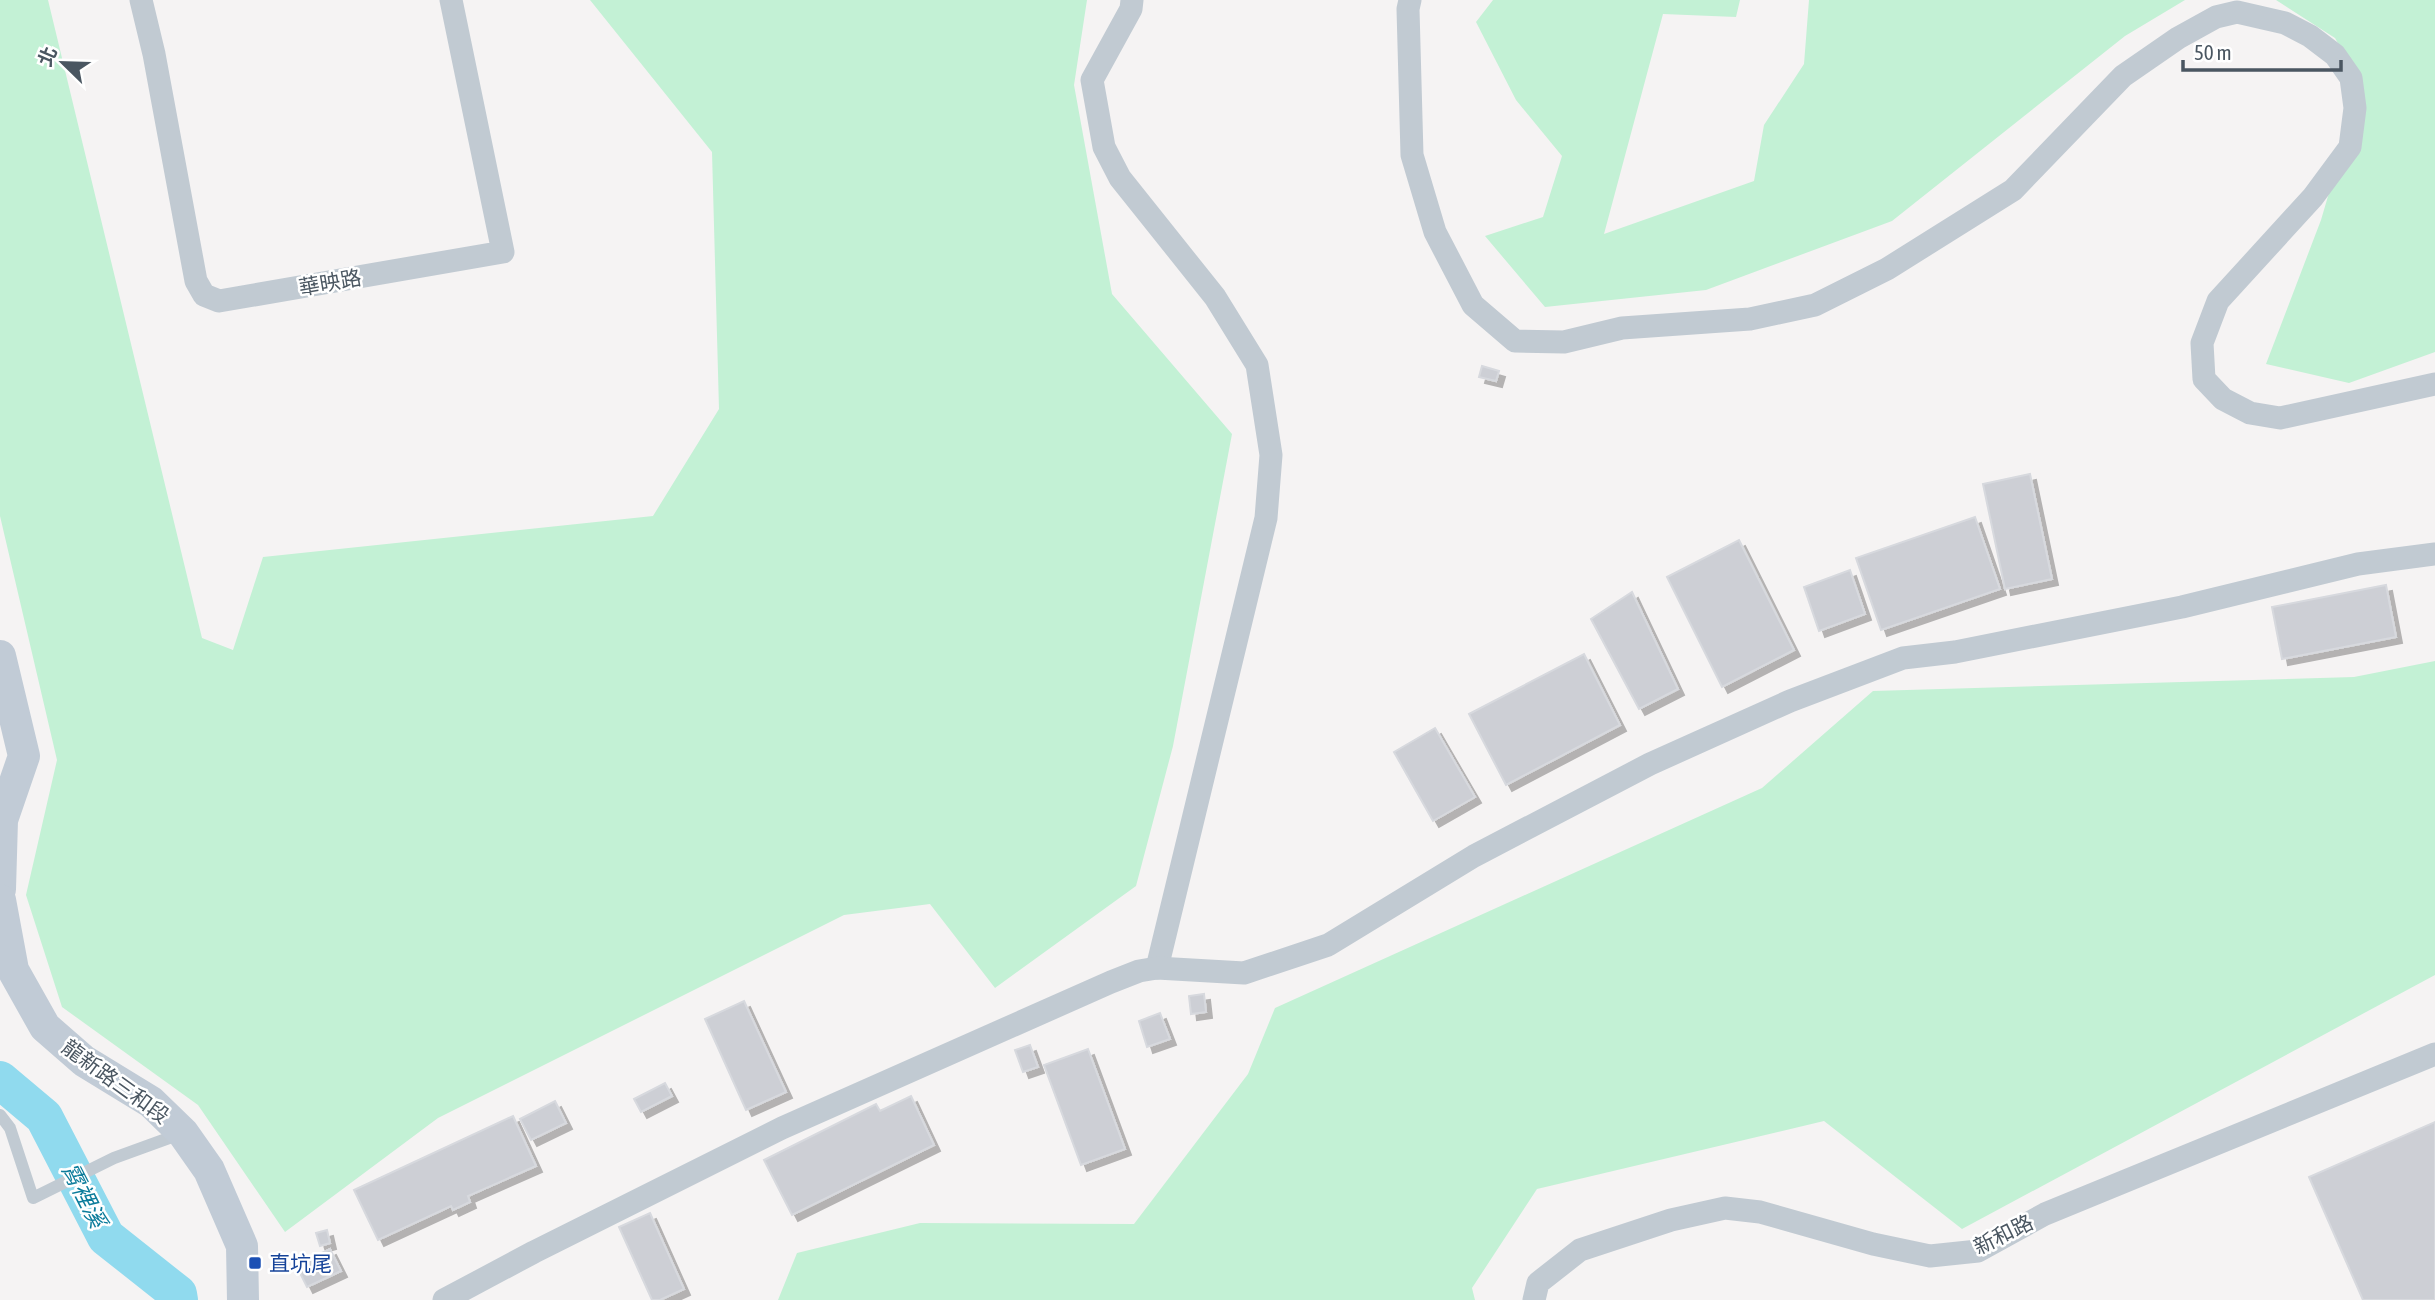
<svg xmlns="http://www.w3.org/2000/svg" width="2435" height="1300" font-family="'Asap Condensed','Noto Sans TC',sans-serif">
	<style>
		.green { fill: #c3f1d5 }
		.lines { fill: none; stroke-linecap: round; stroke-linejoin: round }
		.river { stroke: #90daee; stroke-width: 38 }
		.building { fill: #cdcfd5; stroke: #d7d9de; stroke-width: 2; filter: url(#shadow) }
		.lane { stroke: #c1cad2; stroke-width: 12 }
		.street { stroke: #c1cad2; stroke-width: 23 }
		.secondary { stroke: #c1cbd6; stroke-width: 32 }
		.transit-dot { fill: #1a4fb4; stroke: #fff; stroke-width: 2.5 }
		.labels { text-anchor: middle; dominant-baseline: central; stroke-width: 5; stroke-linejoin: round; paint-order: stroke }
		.street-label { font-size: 21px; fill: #4a5661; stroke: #fff }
		.transit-label { font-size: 21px; fill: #164399; stroke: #fff; text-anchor: start }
		.water-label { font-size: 23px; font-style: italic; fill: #0c7c9b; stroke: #fff }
	</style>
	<defs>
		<filter id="shadow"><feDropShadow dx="6" dy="6" stdDeviation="0" flood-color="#0004"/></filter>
	</defs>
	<rect width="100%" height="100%" fill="#f5f3f3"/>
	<g class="green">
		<polygon points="0,0 48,0 202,638 233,650 263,557 653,516 719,409 712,152 590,0 1087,0 1074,85 1112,294 1232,434 1173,746 1136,886 995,988 930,904 844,915 438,1118 285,1232 198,1105 62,1007 26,895 57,760 0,516"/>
		<polygon points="1493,0 1740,0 1736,17 1663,14 1604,234 1754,181 1764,125 1804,64 1809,0 2185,0 2125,36 1892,221 1706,290 1545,307 1485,236 1543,217 1562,156 1516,100 1476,22"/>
		<polygon points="2276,0 2435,0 2435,352 2349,383 2266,364 2321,220 2361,84 2335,38"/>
		<polygon points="2435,661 2435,975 1962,1229 1824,1121 1537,1189 1472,1288 1475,1300 778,1300 797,1253 920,1223 1134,1224 1248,1074 1275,1008 1762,788 1873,691 2354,677"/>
	</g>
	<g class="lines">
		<polyline class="river" points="0,1080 44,1117 106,1237 178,1294 179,1300"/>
	</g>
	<g class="building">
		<polygon points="1482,366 1499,371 1496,381 1479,377"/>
		<polygon points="2030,474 2052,579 2005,589 1983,484"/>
		<polygon points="1975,517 2000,589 1881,630 1856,558"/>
		<polygon points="1739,540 1794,650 1722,687 1667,577"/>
		<polygon points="1850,570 1865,614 1819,631 1804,587"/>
		<polygon points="2386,585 2396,637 2282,659 2272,607"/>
		<polygon points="1632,592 1678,689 1639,709 1591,619"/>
		<polygon points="1584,654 1620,725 1506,785 1469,714"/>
		<polygon points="1435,728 1475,797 1433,821 1394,752"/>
		<polygon points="1204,994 1206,1012 1191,1014 1189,996"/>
		<polygon points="744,1001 786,1092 746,1110 705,1019"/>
		<polygon points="1160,1013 1170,1039 1147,1047 1139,1021"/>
		<polygon points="1030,1045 1038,1067 1023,1072 1015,1050"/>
		<polygon points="1088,1049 1125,1149 1081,1165 1044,1065"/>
		<polygon points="665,1083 672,1096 641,1112 634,1099"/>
		<polygon points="911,1096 934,1145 792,1215 764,1160 876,1104 880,1111"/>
		<polygon points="555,1101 566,1123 531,1140 520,1119"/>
		<polygon points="513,1116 536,1166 468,1196 470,1202 453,1210 451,1206 378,1240 354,1190"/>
		<polygon points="2435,1122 2435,1300 2363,1300 2309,1177"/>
		<polygon points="650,1213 684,1289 660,1300 652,1300 619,1227"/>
		<polygon points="327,1230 330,1243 320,1246 316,1233"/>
		<polygon points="330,1249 341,1271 307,1287 296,1265"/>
	</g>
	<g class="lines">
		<polyline class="lane" points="0,1115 10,1128 33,1198 114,1158 180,1134"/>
		<g class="street">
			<polyline points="141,0 154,54 196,281 204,295 219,301 503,252 451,0"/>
			<polyline points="1132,0 1131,9 1092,80 1104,147 1120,178 1215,297 1257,365 1271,455 1266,518 1157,968"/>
			<polyline points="1410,0 1408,9 1412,155 1435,232 1473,305 1515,341 1564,342 1622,328 1750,319 1815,305 1887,269 2013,190 2123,76 2178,38 2216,17 2237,12 2285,23 2310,36 2335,55 2351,78 2355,108 2350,147 2313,197 2218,301 2202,343 2204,379 2223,399 2250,413 2280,418 2435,384"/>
			<polyline points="444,1300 534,1252 782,1128 1111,982 1139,971 1157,968 1244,973 1328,945 1474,856 1650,764 1790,701 1903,658 1955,652 2182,607 2358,564 2435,554"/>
			<polyline points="1534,1300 1538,1283 1580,1250 1671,1220 1725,1208 1760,1212 1873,1244 1930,1256 1978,1251 2045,1214 2435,1054"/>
		</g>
		<g class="secondary">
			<polyline points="0,656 24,756 2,820 0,889"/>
			<polyline points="0,900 13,970 45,1027 84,1061 151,1102 183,1133 209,1170 242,1246 243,1300"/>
		</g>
	</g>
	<rect class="transit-dot" x="248" y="1256" width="14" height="14" rx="3.5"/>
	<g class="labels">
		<g class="street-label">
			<text transform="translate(330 282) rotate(-10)">華映路</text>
			<text transform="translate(116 1081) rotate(36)">龍新路三和段</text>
			<text transform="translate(2003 1234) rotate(-26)">新和路</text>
		</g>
		<g class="transit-label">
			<text x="269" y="1263">直坑尾</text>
		</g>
		<g class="water-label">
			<text transform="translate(84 1195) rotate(63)">霄裡溪</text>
		</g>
	</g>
	<g transform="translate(63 63) rotate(293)" stroke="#ffffff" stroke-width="5" paint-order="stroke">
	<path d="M0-5L12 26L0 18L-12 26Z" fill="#4a5661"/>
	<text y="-10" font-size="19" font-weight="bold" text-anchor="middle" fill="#4a5661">北</text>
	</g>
	<path d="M2183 60v10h158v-10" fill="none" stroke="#4a5661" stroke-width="3.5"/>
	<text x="2194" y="60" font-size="21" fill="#4a5661" stroke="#ffffff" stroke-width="5" paint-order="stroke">50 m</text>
</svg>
